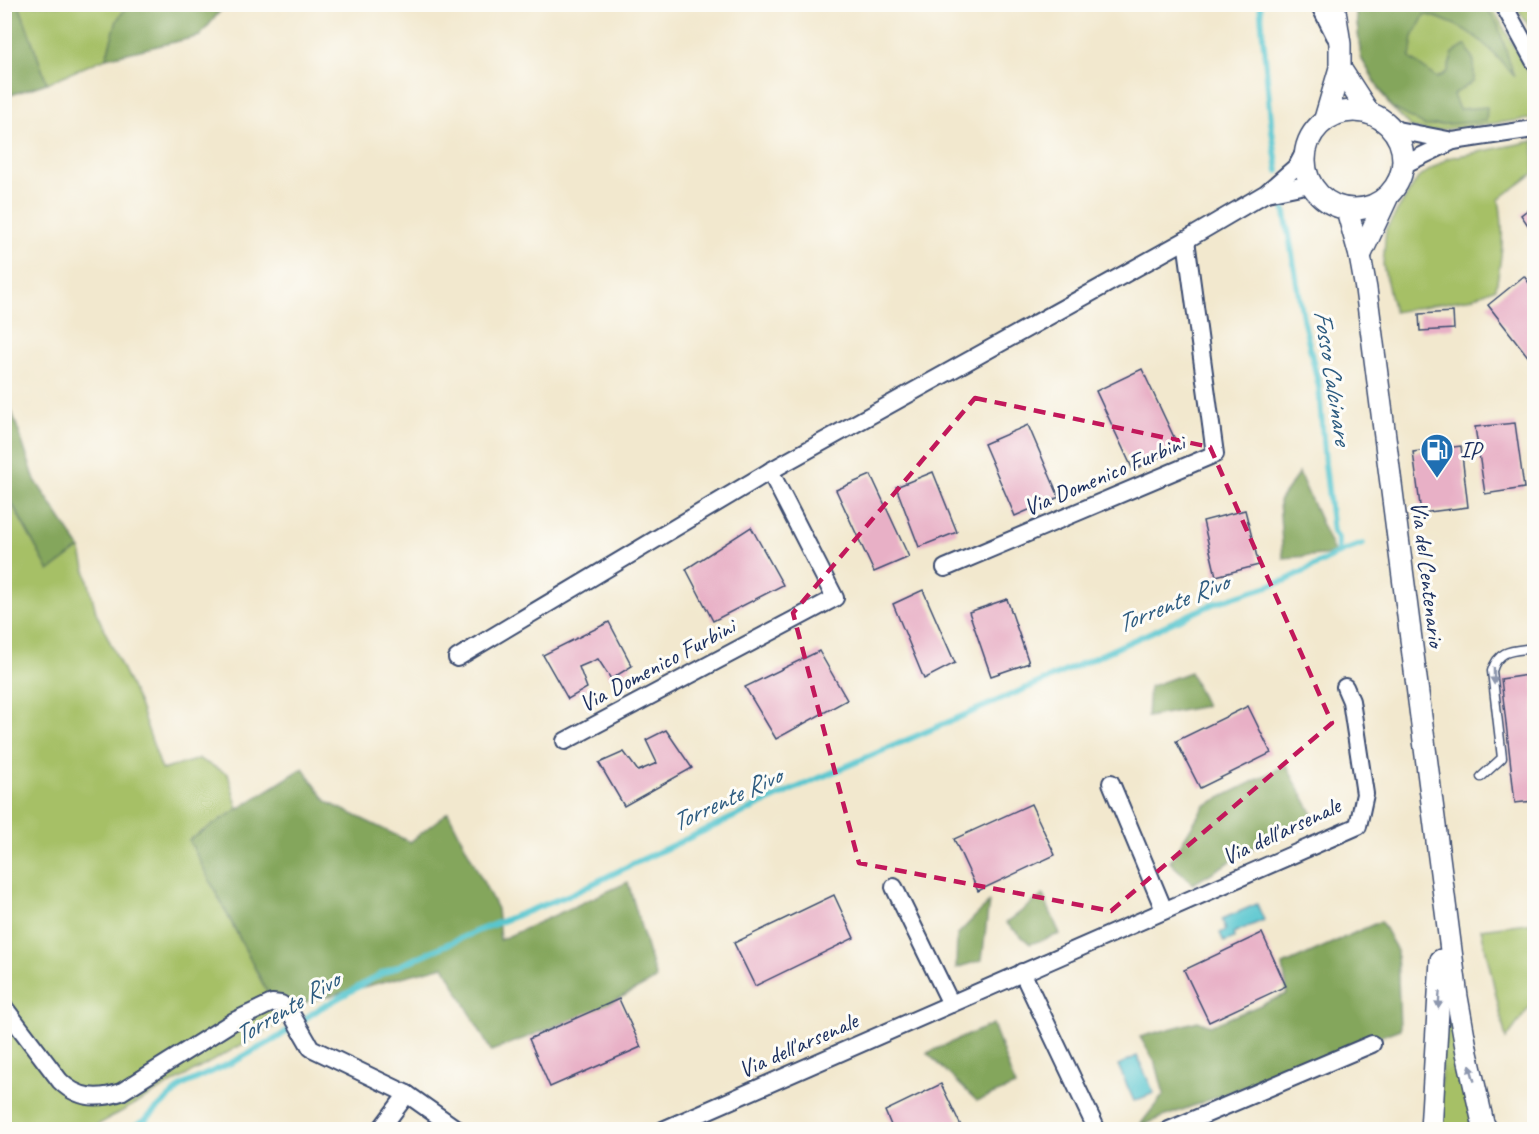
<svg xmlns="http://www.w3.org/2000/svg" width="1539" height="1134" font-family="Caveat,sans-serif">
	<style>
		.green { fill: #a6c066; stroke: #607862; stroke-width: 1.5 }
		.forest { fill: #84a65b; stroke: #506a5c; stroke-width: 1.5 }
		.water { fill: #59c6cf; stroke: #3a7a96; stroke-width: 1.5 }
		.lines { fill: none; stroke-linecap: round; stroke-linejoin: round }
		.stream { stroke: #59c6cf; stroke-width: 6 }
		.building { fill: #e8b0c6 }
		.service-casing { stroke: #3b4b6f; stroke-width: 11 }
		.minor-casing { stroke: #3b4b6f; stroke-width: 20 }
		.tertiary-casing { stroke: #3b4b6f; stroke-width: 24 }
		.service { stroke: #fff; stroke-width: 8 }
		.minor { stroke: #fff; stroke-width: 16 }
		.tertiary { stroke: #fff; stroke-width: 21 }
		.oneway { fill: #8d97ae }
		.marked { fill: none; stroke: #c2185b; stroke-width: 4.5; stroke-dasharray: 12 8; stroke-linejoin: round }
		.labels { text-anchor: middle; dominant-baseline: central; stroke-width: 6; stroke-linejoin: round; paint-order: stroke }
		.poi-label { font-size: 24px; fill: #1b2f5e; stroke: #fdfcf7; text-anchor: start }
		.street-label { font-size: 24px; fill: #1b2f5e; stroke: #fdfcf7 }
		.water-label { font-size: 26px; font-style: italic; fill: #2e5c80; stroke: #fdfcf7 }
	</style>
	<rect width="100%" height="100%" fill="#fdfcf7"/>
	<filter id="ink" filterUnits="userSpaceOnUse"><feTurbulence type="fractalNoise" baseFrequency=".0167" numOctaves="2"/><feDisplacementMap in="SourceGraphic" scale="12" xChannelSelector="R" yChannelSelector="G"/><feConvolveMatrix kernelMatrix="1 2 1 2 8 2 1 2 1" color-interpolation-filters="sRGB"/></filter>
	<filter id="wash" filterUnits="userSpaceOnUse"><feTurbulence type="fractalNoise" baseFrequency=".008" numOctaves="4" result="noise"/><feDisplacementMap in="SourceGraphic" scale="24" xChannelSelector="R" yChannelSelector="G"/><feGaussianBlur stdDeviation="1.35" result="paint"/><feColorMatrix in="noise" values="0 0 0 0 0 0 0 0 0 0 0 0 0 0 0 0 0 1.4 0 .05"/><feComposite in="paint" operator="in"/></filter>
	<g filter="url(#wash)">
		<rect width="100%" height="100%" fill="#f2e8ce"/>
		<g class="green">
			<polygon points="19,5 128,5 117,21 106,58 47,83"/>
			<polygon points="1355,5 1491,5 1534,83 1534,115 1530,119 1430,131 1412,128 1389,105 1361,58"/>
			<polygon points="1515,5 1534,5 1534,34"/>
			<path d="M1534,141V173L1499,199C1505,234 1502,254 1496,288L1472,298L1394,312L1383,265L1386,229L1418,178L1448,158Z"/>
			<polygon points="4,490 49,571 80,548 96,612 139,704 162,770 199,759 228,774 238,809 189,840 271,1000 306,1002 284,1021 92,1128 5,1129"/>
			<polygon points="1534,922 1534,1001 1506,1039 1481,929"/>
			<polygon points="1451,1008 1477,1129 1437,1130 1445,1016"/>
		</g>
		<g class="forest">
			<polygon points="4,5 19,5 47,83 5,97"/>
			<polygon points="128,5 128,4 225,5 200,36 106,58 117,20"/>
			<path d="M1355,5H1485L1498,25L1514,76C1485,42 1469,26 1425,14L1413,37L1410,58L1437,78L1447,72L1453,53L1466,45L1474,61V81L1453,95L1459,109L1487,107L1486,121L1425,126L1391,107L1361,58Z"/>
			<polygon points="4,388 35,480 80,548 49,571 5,490"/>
			<polygon points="1299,473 1335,554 1283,558 1279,501"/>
			<polygon points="1190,672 1206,706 1147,717 1149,687"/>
			<polygon points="1286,765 1315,818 1281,831 1193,884 1170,862 1204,806"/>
			<polygon points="303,768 327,802 410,842 448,812 497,909 500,940 628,882 656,979 593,1012 491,1051 444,966 306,1002 272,1001 189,840"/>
			<polygon points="1043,895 1060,934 1030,944 1006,923"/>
			<polygon points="989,902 982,960 956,968 957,935"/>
			<polygon points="1381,921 1397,951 1400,1029 1139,1126 1164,1094 1156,1064 1140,1037 1198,1021 1210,1026 1287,994 1283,965"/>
			<polygon points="993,1024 1015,1086 977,1101 927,1053"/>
		</g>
		<g class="water">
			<polygon points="1257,904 1264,920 1233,933 1234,938 1224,942 1220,933 1226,930 1222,919"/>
			<polygon points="1137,1056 1154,1093 1134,1101 1118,1065"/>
		</g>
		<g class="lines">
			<g class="stream">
				<polyline points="1260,4 1272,131 1278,171"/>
				<polyline points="1284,207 1303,318 1319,387 1325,464 1333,532 1338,538 1338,550 1341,552"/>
				<polyline points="128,1130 145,1120 183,1085 237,1060 277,1038 319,1009 381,974 477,931 572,894 637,862 794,789 1057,675 1215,603 1287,580 1341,552 1363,544"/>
			</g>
		</g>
		<g id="blocks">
			<g class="building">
				<polygon points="1534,205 1534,234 1521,215"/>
				<polygon points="1524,276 1534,290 1533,363 1488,305"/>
				<polygon points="1453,312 1454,329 1420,331 1419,314"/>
				<polygon points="1142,369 1179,448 1133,470 1096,391"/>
				<polygon points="1515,423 1524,488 1485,494 1475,427"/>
				<polygon points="1028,425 1059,497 1015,516 984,444"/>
				<polygon points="1461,446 1468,507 1421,513 1413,452"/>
				<polygon points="933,472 957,532 919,547 896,487"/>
				<polygon points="871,475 909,557 874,572 836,490"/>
				<polygon points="1245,510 1259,565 1216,576 1203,521"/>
				<polygon points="751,527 783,585 713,621 686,569"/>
				<polygon points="923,590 955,663 924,679 893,604"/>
				<polygon points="1007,599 1029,663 991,676 969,612"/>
				<polygon points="609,622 632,666 611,679 598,659 579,667 587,688 568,699 543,655"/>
				<polygon points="819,651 847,700 776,739 745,687"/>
				<polygon points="1534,674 1534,801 1515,803 1501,679"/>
				<polygon points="1248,706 1271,753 1200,788 1176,741"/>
				<polygon points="666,730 692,768 624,806 599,763 624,752 638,771 657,763 646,740"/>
				<polygon points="1031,804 1055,855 978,891 954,839"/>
				<polygon points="834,895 854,938 755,986 734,943"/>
				<polygon points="1262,933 1286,986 1209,1022 1184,970"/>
				<polygon points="619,999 641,1047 550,1087 529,1039"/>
				<polygon points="941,1084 963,1130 893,1130 885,1111"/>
				<polygon points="315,1126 316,1130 282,1130 282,1128"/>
			</g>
		</g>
	</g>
	<g filter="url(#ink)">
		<use href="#blocks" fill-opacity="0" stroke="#3b4b6f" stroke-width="1.5"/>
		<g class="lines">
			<g class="service-casing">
				<path id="service" d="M1481,777L1502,758L1492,671C1499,648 1514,651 1534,648"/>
			</g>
			<g class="minor-casing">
				<g id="minor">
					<polyline points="1319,4 1335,36"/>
					<polyline points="1503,4 1534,61"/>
					<polyline points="1392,129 1453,141"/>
					<polyline points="1403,165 1453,141 1534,129"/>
					<polyline points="1267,193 1310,184"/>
					<polyline points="945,568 1215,454 1186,240"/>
					<polyline points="457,658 770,471 1186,240 1266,193 1297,166 1305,151"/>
					<polyline points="565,741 835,598 770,471"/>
					<polyline points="1111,783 1164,910"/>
					<polyline points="894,887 951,1004"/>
					<polyline points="1022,972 1097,1130"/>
					<path d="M4,1007L60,1081C78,1099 98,1100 121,1092L234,1021L272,1003L281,1004L289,1010L311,1048L407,1094"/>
					<polyline points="380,1130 407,1094 458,1130"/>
					<polyline points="663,1130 1358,826 1365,794 1351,701 1345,687"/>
					<polyline points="1169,1130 1372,1044"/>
				</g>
			</g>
			<g class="tertiary-casing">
				<g id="tertiary">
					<polyline points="1340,68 1369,113"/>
					<circle cx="1354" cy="160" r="49"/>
					<polyline points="1325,119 1340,68 1340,44 1334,4"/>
					<polyline points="1347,210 1360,256 1366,289 1457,997 1467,1053 1483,1123 1487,1130"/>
					<polyline points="1360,256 1387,198"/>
					<polyline points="1431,1130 1441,960"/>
				</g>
			</g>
			<use href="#service" class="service"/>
			<use href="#minor" class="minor"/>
			<use href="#tertiary" class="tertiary"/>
		</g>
		<defs><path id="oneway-solid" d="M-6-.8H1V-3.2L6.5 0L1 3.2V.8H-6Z" transform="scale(1.5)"/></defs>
		<g class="oneway">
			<use href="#oneway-solid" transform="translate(1494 676) rotate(89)"/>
			<use href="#oneway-solid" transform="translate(1439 1000) rotate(94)"/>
			<use href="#oneway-solid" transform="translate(1472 1073) rotate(-106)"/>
		</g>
	</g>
	<path class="marked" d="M975,398L1210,447L1332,723L1111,911L859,863L793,613Z"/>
	<defs>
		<g id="fuel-pin" transform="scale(1.725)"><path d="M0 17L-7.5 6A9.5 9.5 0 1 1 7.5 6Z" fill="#1f6fb2" stroke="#fdfcf7"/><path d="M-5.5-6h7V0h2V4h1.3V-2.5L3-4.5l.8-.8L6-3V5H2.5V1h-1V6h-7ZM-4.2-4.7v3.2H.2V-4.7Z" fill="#fff"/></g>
	</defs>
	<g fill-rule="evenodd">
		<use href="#fuel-pin" x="1437" y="450"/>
	</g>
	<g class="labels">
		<g class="poi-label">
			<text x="1460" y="450">IP</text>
		</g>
		<g class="street-label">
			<text transform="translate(1104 475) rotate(-23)">Via Domenico Furbini</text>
			<text transform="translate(1428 574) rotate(83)">Via del Centenario</text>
			<text transform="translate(657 665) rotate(-28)">Via Domenico Furbini</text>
			<text transform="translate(1281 831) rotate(-25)">Via dell'arsenale</text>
			<text transform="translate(798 1045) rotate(-24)">Via dell'arsenale</text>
		</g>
		<g class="water-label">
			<text transform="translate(1333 377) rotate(81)">Fosso Calcinare</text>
			<text transform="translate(1172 603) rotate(-22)">Torrente Rivo</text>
			<text transform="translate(726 799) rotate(-25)">Torrente Rivo</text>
			<text transform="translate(286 1008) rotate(-31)">Torrente Rivo</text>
		</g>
	</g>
	<rect width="1539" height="1134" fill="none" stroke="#fdfcf7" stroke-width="24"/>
</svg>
